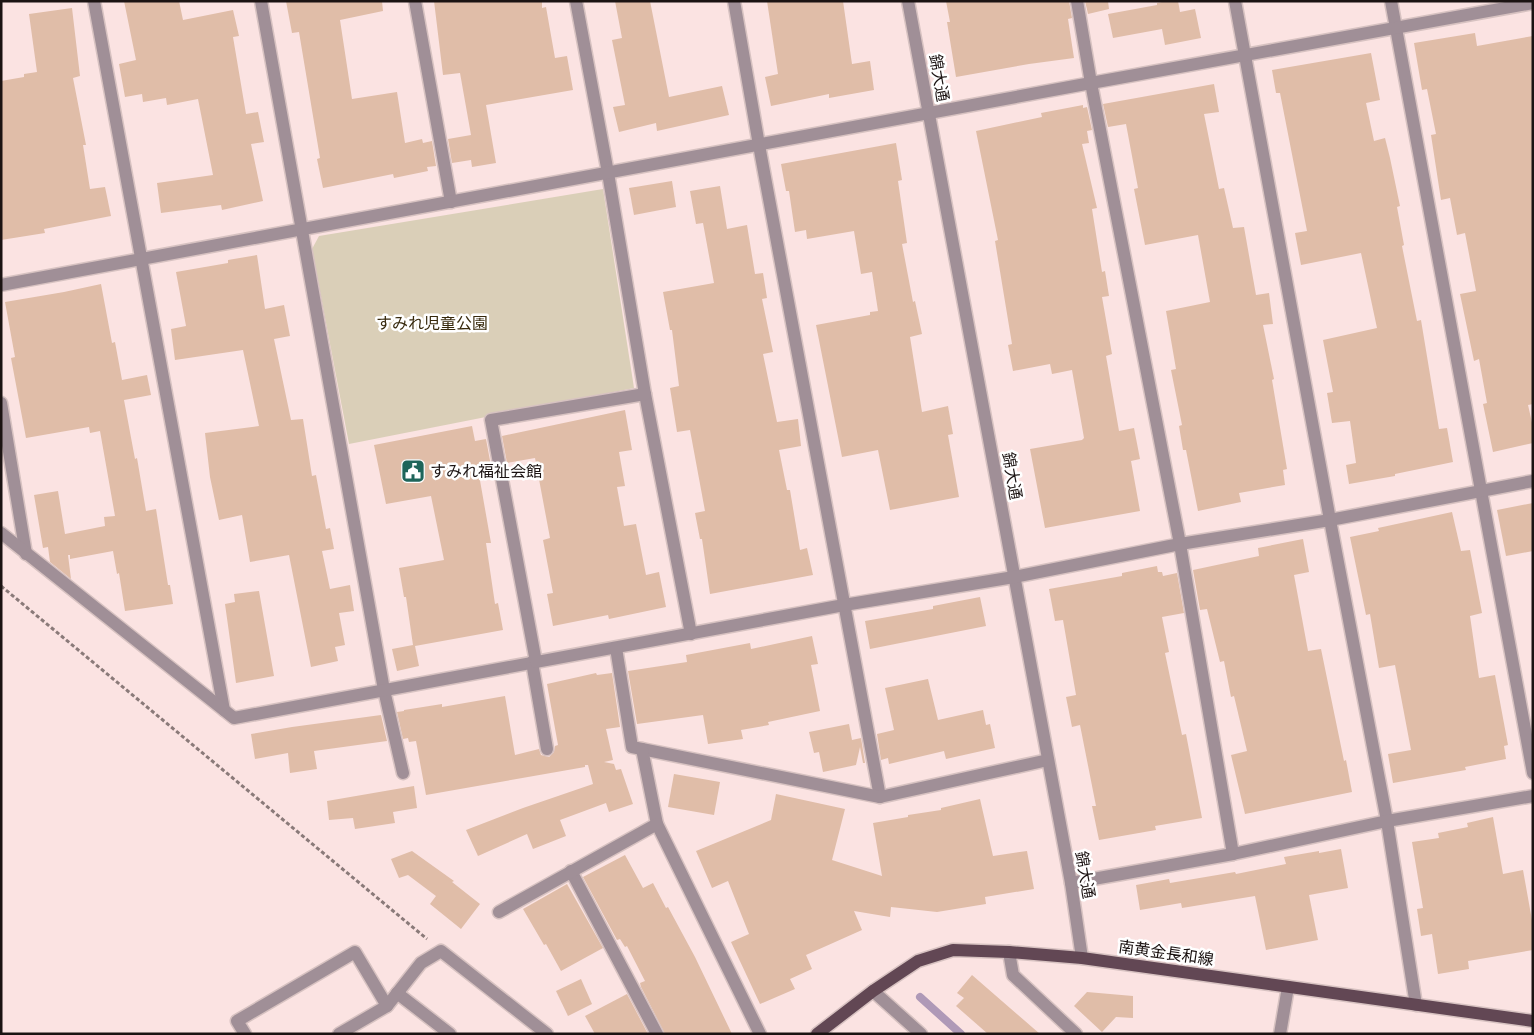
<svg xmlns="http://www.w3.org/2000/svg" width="1534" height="1035" font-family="'Space Grotesk','Noto Sans JP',sans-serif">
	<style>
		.green { fill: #dacfb8 }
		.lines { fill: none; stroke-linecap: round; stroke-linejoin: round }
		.stream { stroke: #af99b7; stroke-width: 8 }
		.building { fill: #e0bda8 }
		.minor-casing { stroke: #d7c2c1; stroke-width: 15 }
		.major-casing { stroke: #d7c2c1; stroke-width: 15 }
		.path { stroke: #8a7a79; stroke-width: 3; stroke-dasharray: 4 2.5; stroke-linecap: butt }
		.minor { stroke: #a08f97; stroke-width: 12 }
		.major { stroke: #624754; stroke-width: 12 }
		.labels { text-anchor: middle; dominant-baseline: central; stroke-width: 5; stroke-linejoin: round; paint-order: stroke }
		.street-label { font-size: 16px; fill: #1b1312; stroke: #fff }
		.park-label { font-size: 16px; fill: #37290c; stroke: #fff }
		.poi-label { font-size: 16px; fill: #1b1312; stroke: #fff; text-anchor: start }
	</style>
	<rect width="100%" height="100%" fill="#fbe3e2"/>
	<polygon class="green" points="603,189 634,388 349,444 312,249 319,236"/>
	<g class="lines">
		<polyline class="stream" points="920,997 961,1034"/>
	</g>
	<g class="building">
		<polygon points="124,1 179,1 183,20 233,10 239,36 233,37 246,114 258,112 264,142 251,144 263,201 222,210 221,205 161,213 157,183 213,175 198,99 167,105 166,98 143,102 142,94 125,97 119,64 136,60"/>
		<polygon points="286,1 382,1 383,11 340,20 352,99 397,92 405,143 422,139 423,143 432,141 436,166 427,167 428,171 394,178 393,174 323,188 317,159 320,158 299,32 292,33"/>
		<polygon points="434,1 542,1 542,8 546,7 555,58 567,56 573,90 486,105 496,163 472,167 471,160 452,163 448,139 471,135 460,73 443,75"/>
		<polygon points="615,1 650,1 669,97 722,86 729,115 657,131 656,123 619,132 613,107 625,105 612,40 622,38"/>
		<polygon points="767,1 843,1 852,64 870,61 874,90 829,98 829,94 771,106 765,77 778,74"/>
		<polygon points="946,1 1069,1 1072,18 1068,19 1074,58 1029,64 956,77 947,22 950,22"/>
		<polygon points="1085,1 1108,1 1109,9 1088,14"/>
		<polygon points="1167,1 1178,1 1180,12 1195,9 1201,38 1165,45 1162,29 1113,38 1108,14 1157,5 1157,3"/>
		<polygon points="72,8 80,76 73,78 86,145 83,145 90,189 105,187 111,216 44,229 45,233 1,240 1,81 24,77 24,74 37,72 29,14"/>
		<polygon points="1475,33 1477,46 1533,36 1533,404 1528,405 1533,427 1533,443 1493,452 1483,404 1487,403 1479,359 1474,361 1460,294 1476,291 1465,233 1457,235 1450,198 1441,200 1431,135 1436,134 1427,89 1422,90 1414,43"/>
		<polygon points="1371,53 1380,100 1366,103 1374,141 1385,138 1390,158 1400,206 1397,207 1404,245 1402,246 1417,321 1421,320 1439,429 1447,428 1453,462 1395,474 1395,476 1349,484 1346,465 1356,463 1350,421 1332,423 1327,393 1333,392 1323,340 1377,328 1361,253 1301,265 1295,233 1307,231 1280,93 1276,93 1272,70"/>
		<polygon points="1214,84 1219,112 1204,114 1219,189 1224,188 1233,228 1244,227 1256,295 1269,293 1273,324 1263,325 1274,379 1272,380 1287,469 1283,470 1285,485 1239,493 1241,502 1198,511 1186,450 1183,450 1179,426 1182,425 1171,370 1176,369 1166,311 1210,302 1198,235 1145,245 1134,189 1138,188 1126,124 1108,127 1103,104"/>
		<polygon points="1083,105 1083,108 1087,107 1092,130 1087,131 1089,143 1082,144 1097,208 1092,209 1102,272 1105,271 1109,296 1102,297 1112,354 1106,356 1119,431 1134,428 1140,459 1131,461 1140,511 1045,528 1030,449 1082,440 1084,438 1072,370 1052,374 1050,364 1013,371 1008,345 1012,344 995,241 998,240 976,131 1042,117 1041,113"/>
		<polygon points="896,143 902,180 898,181 907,243 902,244 913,302 915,301 922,334 910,337 922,412 948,406 953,434 948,435 959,497 890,510 878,450 842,457 816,325 870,315 870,312 878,311 872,272 861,274 854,231 807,239 806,230 795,232 789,191 786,191 781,164"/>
		<polygon points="672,181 676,207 634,215 629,188"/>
		<polygon points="720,186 727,229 747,225 755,274 763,273 767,298 762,299 773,352 763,354 777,422 798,419 801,446 779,450 787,490 790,490 800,550 807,548 813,575 710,594 702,539 700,539 695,513 705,511 690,430 677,432 670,388 679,386 672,330 670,330 663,292 714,283 703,223 696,224 690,191"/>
		<polygon points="257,255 265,309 284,305 290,336 274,339 291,420 303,419 312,476 316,475 326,529 330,528 334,549 322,551 330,589 350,585 354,611 339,613 345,645 335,647 338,661 311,667 289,555 250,562 242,515 219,520 210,477 205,433 259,426 243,350 175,360 171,329 186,326 176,272 228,263 228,260"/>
		<polygon points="101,284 112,343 115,342 122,380 147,375 151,395 124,400 135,459 137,458 146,511 156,509 168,585 170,585 173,604 125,611 119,573 117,574 113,551 70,559 70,555 68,555 71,579 50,562 48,547 43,548 34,495 58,491 65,534 105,526 104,517 115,516 100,431 90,433 89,427 26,438 11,358 15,357 5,302 64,292"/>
		<polygon points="625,410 632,450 619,452 625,486 617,487 624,526 636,524 646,575 659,572 666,607 609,619 608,615 553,626 547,594 553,593 543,540 550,538 535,458 507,463 502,436"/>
		<polygon points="472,426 475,441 486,439 491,466 478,469 491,543 486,543 495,604 498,603 503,630 415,646 419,666 397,671 392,649 413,645 406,597 404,597 399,568 444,560 431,496 386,504 374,445"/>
		<polygon points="1533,503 1533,551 1506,556 1497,510"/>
		<polygon points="1452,512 1461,551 1470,550 1482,613 1470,616 1479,678 1495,675 1508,745 1504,746 1506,759 1465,767 1466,770 1393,783 1388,754 1411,750 1395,665 1379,668 1370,614 1366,615 1350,537 1379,531 1378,528"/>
		<polygon points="1303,539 1309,572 1294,575 1308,651 1321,649 1344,761 1346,760 1352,792 1245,814 1231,755 1247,751 1234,696 1231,697 1224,661 1220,662 1207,609 1200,610 1193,570 1259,556 1258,548"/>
		<polygon points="1157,566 1158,572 1162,572 1163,576 1177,573 1184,613 1162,617 1169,652 1165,653 1182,735 1186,734 1202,818 1155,826 1156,830 1099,840 1092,806 1096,806 1080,725 1072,727 1066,697 1076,695 1063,620 1055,621 1049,589 1122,576 1122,573"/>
		<polygon points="259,591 274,676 236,683 225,604 235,602 234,594"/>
		<polygon points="980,597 986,626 870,649 865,621 933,609 933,606"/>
		<polygon points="812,636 818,664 811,665 820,711 768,722 769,725 741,730 743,739 708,744 703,715 637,724 628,671 687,662 686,655 750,643 751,649"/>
		<polygon points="596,673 597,675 612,673 620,727 606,729 613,760 604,762 614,764 616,770 621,769 633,804 609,812 606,803 560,820 566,836 533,849 527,834 478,856 466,830 523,808 593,784 588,765 585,765 585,767 426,795 416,741 409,742 408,738 403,739 397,712 404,711 404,710 442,704 442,707 505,696 515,755 539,749 541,755 549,757 554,752 555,746 558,745 547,684"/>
		<polygon points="928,679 938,720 983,710 986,725 990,724 995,748 946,759 944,751 889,764 888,758 881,760 877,734 894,730 885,688"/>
		<polygon points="381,715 387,741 314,751 317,769 290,773 288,753 255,759 251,734 292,727"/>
		<polygon points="849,724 852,740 861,738 865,763 863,763 860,747 856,765 823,772 819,752 814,753 809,732"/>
		<polygon points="674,774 720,782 714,815 668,807"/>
		<polygon points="414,786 417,808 393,812 395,823 355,829 353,818 329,820 327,801"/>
		<polygon points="776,794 845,809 832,860 882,876 873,823 908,817 908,815 941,810 941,808 980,799 993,856 1027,851 1034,889 985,897 986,904 937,912 891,907 890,917 854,911 862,930 806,955 812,969 790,979 795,989 760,1004 731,942 749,934 728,881 712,888 696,851 771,820"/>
		<polygon points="1493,817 1503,874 1523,870 1533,926 1533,950 1468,961 1469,969 1438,974 1432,934 1421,936 1417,909 1423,908 1412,842 1439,838 1438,833 1468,827 1467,823"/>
		<polygon points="1341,849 1348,888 1309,895 1318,940 1266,950 1255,896 1182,908 1181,903 1140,910 1136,885 1169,879 1170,883 1235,872 1236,874 1286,864 1284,857 1319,851 1319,853"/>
		<polygon points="412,851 454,881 452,882 480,904 461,929 430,904 436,896 408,875 399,878 391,859"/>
		<polygon points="625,855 643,888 653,883 666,908 668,907 695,957 732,1034 665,1034 641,987 640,983 645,981 627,946 625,947 620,939 617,940 583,877"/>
		<polygon points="567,884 603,948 561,971 546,944 544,945 523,909"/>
		<polygon points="972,975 1040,1034 988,1034 956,1006 964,998 957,993"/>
		<polygon points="581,979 592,1004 568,1016 556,991"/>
		<polygon points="1087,992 1133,996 1133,1018 1116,1017 1102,1032 1074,1006"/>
		<polygon points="627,994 648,1034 595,1034 585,1016"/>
	</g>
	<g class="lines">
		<g class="minor-casing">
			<g id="minor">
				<polyline points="94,1 224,710"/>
				<polyline points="261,1 384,690 403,773"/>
				<polyline points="415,1 451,202"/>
				<polyline points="576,1 608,173 645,394 691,634"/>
				<polyline points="734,1 759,145 880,797"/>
				<polyline points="908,1 1071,883 1082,958"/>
				<polyline points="1077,1 1091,83 1180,544 1233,854"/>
				<polyline points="1235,1 1330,520 1387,821 1416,1005"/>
				<polyline points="1391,1 1533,773"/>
				<polyline points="1,285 1091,83 1533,3"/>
				<polyline points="1,403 26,554"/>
				<polyline points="1,533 234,718 844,605 1014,577 1180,544 1330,520 1533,481"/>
				<polyline points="616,648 632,747 880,797 1048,760"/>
				<polyline points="532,662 547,749"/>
				<polyline points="536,662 491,420 645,394"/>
				<polyline points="642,749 657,824 760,1034"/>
				<polyline points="571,871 657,1034"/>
				<polyline points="1071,883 1233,854 1387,821 1533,796"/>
				<polyline points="499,912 657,824"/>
				<polyline points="1009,952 1013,975 1076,1034"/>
				<polyline points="873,991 921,1034"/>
				<polyline points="397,993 450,1034"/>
				<polyline points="387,1006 421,963 441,951 547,1034"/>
				<polyline points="245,1034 237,1021 355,952 387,1006 339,1034"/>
				<polyline points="1280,1034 1288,987"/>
			</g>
		</g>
		<g class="major-casing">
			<polyline id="major" points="817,1034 873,991 918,961 953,950 1009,952 1082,958 1533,1021"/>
		</g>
		<polyline class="path" points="1,586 427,939"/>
		<use href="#minor" class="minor"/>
		<use href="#major" class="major"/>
	</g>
	<defs>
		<g id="civic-square" transform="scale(1.25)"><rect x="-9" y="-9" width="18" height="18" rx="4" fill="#1e655a" stroke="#fff"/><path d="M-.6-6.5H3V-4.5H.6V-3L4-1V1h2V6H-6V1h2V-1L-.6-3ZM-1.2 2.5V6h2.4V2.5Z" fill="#fff"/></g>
	</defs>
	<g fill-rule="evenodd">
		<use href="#civic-square" x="413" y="471"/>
	</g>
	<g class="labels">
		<g class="street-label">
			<text transform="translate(939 78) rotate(80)">錦大通</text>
			<text transform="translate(1012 476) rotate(80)">錦大通</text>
			<text transform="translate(1085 875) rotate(80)">錦大通</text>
			<text transform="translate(1166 953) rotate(8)">南黄金長和線</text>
		</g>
		<g class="park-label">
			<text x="432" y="323">すみれ児童公園</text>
		</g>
		<g class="poi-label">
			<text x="430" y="471">すみれ福祉会館</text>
		</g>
	</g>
	<rect width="1534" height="1035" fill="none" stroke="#1b1312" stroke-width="5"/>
</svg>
